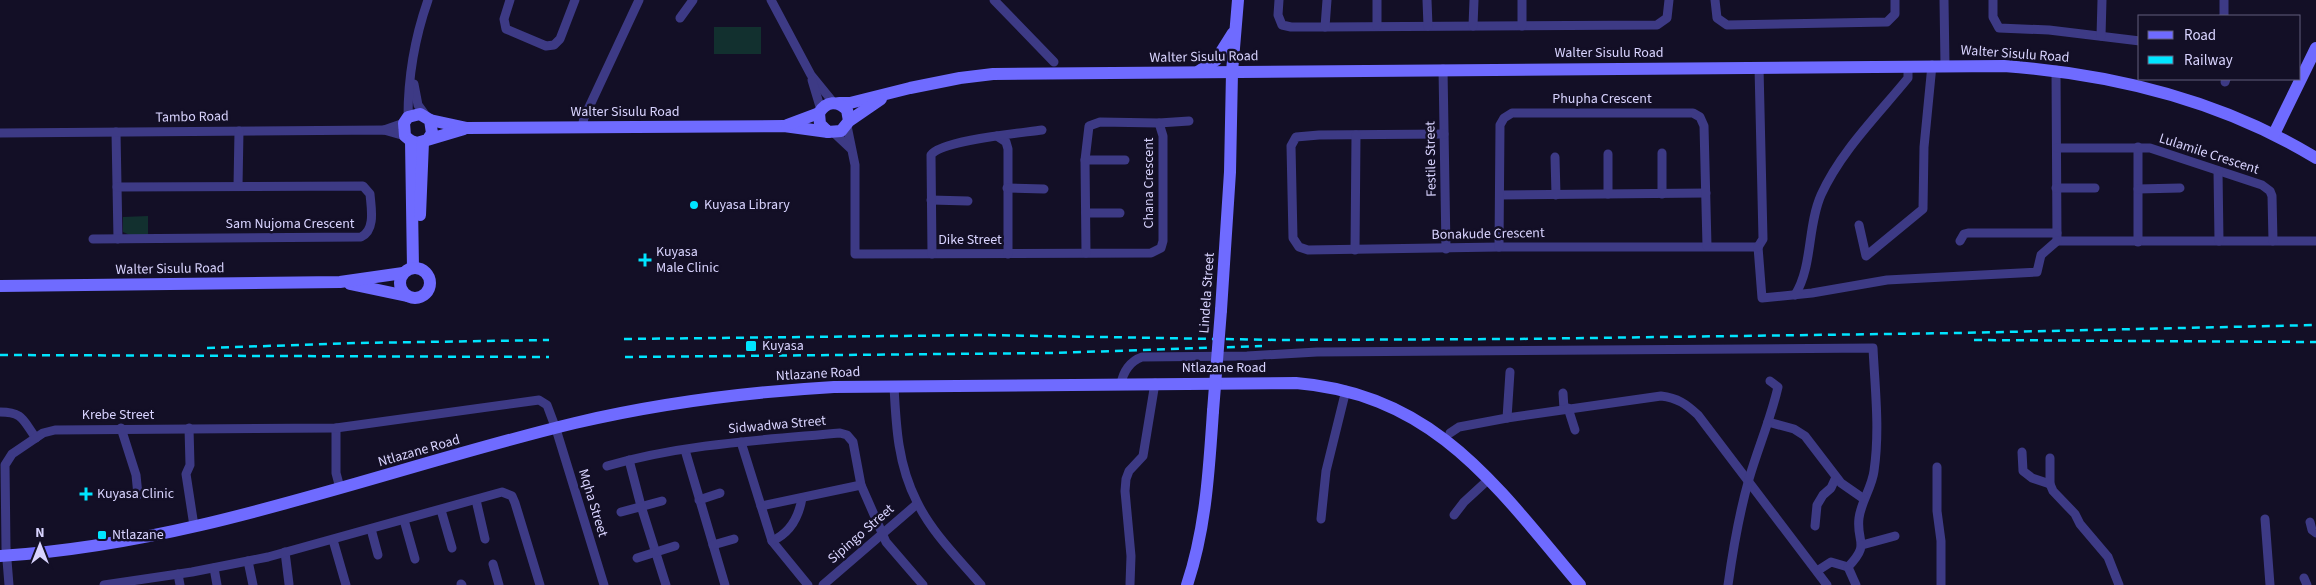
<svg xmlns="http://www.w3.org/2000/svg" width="2316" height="585" font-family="'Source Sans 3',sans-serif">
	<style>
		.green { fill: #12302f }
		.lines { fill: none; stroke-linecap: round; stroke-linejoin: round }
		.street { stroke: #3d3a85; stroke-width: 9 }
		.secondary { stroke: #6f6bff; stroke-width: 12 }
		.rail { stroke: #00e5ff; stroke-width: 2.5; stroke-dasharray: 8 6; stroke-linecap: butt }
		.secondary-bridge { stroke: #6f6bff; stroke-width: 12 }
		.poi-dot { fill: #00e5ff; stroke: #130f26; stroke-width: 2 }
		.labels { text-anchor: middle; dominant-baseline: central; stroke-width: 5; stroke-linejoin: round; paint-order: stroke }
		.street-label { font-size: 14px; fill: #d9d4ff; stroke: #130f26 }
		.poi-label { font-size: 14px; fill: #d9d4ff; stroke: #130f26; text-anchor: start }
	</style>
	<rect width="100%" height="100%" fill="#130f26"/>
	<g class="green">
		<rect x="714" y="27" width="47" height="27"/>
		<polygon points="148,216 148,235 132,236 123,232 123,217"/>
	</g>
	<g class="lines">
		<g class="street">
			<polyline points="510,0 504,19 506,29 546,46 554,45 560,39 575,0"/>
			<polyline points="771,0 811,75 833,102"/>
			<polyline points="994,0 1054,62"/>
			<polyline points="1279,0 1278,15 1282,25 1291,27 1325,27 1657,25 1667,18 1669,0"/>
			<polyline points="1377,0 1377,26"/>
			<polyline points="1427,0 1428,26"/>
			<polyline points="1522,0 1522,26"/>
			<polyline points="1715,0 1717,18 1727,25 1887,22 1895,14 1895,0"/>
			<polyline points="1944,0 1945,65"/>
			<polyline points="1993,0 1993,17 1999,28 2049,30 2140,41"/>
			<polyline points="2224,0 2224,16"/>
			<polyline points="680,18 693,0"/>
			<polyline points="1473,26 1474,0"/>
			<polyline points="1325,27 1327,0"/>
			<polyline points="2101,36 2102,0"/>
			<polyline points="1443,69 1446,249"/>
			<polyline points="2056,70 2057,241 2316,241"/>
			<polyline points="812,80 821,110"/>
			<polyline points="2225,82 2226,79"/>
			<polyline points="414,84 418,105 426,116"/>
			<path d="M408,117C408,78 415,37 428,0"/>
			<polyline points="847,126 855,165 855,254 1151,253 1161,248 1163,241 1163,136 1159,123"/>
			<polyline points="582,127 584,118 639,0"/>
			<polyline points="384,130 404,123"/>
			<polyline points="116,132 118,239"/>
			<polyline points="0,133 384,130 405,136"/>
			<polyline points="834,133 850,148"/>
			<polyline points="1444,134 1319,135 1296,137 1291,146 1293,238 1299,247 1308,250 1499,247 1758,247"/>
			<polyline points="997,136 1006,142 1008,149 1008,254"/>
			<polyline points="2138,147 2138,242"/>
			<polyline points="2057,148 2150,148 2262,185 2270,191 2272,196 2273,241"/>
			<polyline points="1662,153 1662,194"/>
			<polyline points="1608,154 1608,194"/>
			<polyline points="1555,157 1556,195"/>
			<polyline points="1085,160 1125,160"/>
			<polyline points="2218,171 2219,241"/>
			<polyline points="238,186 239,131"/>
			<polyline points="1007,188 1044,189"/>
			<polyline points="2056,188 2095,188"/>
			<polyline points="2138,189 2180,188"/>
			<polyline points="1500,195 1706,193"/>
			<polyline points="931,200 968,201"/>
			<polyline points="1086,213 1120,213"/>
			<polyline points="1859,225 1866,256 1923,209 1924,147 1932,65"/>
			<path d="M93,239L361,237C376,230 371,207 370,194L363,186L117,187"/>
			<polyline points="1960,241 1964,234 1968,233 2057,233"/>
			<polyline points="1499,247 1500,125 1504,118 1512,113 1693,113 1700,117 1704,126 1707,246"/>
			<polyline points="1758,247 1762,298 1812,293 1887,280 2037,272 2041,255 2057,241"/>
			<polyline points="1758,247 1763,239 1759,67"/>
			<polyline points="1355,250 1356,135"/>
			<polyline points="1086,253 1085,160 1089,126 1100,122 1159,123 1189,121"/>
			<path d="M932,254L931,155C941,140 1022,133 1042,130"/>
			<path d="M1795,295C1813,266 1807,227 1821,195C1841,151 1877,116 1908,78V66"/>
			<path d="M1121,384C1123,372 1130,361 1142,357L1247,356L1317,352L1873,348C1875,389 1880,430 1874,471C1872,487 1861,502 1859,518C1856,543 1871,543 1848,567L1831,562L1817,571"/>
			<path d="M894,386C896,427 898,465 917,502C932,533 959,559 981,585"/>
			<polyline points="1563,393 1564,409"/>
			<polyline points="1568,408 1575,430"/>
			<path d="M0,412C24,412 23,421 36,438"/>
			<path d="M1507,418L1661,396C1678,398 1686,404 1698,415L1827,585"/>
			<polyline points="1768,422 1794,429 1805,436 1841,483 1864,499"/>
			<polyline points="121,428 136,475 138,495"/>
			<polyline points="189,428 190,465 186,474 194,526"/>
			<polyline points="336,428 336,473 340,488"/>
			<polyline points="1450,433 1459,427 1507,418 1510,372"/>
			<polyline points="741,442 772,541 808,585"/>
			<polyline points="685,450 725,585"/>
			<polyline points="2022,452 2023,471 2032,478 2050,484"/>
			<polyline points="2050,458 2050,484 2053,491 2075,514 2080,524 2108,557 2119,585"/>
			<polyline points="629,460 641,506 666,585"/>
			<path d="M607,466C682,444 763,440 840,433L847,435L853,442L861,485L886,542L923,585"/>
			<polyline points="1937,467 1937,511 1941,541 1941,585"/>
			<polyline points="476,500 485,539"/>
			<polyline points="699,500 720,493"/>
			<polyline points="761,506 861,485"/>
			<polyline points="441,510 452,548"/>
			<polyline points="621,512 662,501"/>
			<polyline points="1454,515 1464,502 1489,479"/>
			<polyline points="1321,519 1326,471 1346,390"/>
			<polyline points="2265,519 2270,585"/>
			<polyline points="404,520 415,559"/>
			<polyline points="2310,522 2312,530 2316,533"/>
			<polyline points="1815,526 1817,505 1823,495 1831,488 1836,477"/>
			<polyline points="371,529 378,555"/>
			<polyline points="333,540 346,585"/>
			<path d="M772,541C790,533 799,516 802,498"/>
			<polyline points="713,545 734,539"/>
			<polyline points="1862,545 1895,536"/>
			<polyline points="285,552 289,584"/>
			<polyline points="637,558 675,546"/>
			<polyline points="248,561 253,585"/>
			<polyline points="493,564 499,585"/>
			<polyline points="1848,567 1856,585"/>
			<polyline points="214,568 217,585"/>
			<polyline points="178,574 180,585"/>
			<polyline points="2304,578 2307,585"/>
			<polyline points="461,584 462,585"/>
			<polyline points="1130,584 1131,556 1125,491 1126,479 1129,471 1143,456 1155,383"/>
			<polyline points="9,585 6,548 5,465 12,454 43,433 55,430 336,428 539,400 547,405 556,429 604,585"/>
			<polyline points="104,585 192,572 268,557 502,492 512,496 515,503 540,585"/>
			<polyline points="823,585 917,504"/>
			<path d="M1728,585C1733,549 1739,514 1749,479C1758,448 1771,418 1778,387L1770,381"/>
		</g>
		<g class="secondary">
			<polyline points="1199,71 1216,60 1233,33"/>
			<path d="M839,103H850L910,88L960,78L993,74L2004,66C2114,74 2221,100 2316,158"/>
			<polyline points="430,120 467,128 784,126 828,132"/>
			<path d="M849,121L847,110C838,100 826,101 819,113L820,124L828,132L841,131L849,121L881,99"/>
			<polyline points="787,125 819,113"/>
			<polyline points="2274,134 2316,48"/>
			<polyline points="428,139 432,133 430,120 420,114 408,117 404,123 405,136 411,141 417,143 464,129"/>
			<polyline points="411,141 413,268"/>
			<polyline points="420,215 423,142"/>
			<circle cx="415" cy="283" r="15"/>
			<polyline points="350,284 407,296"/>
			<polyline points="0,286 340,282 403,273"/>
			<polyline points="1221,310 1230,172 1232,72 1238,0"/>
			<path d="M0,556C198,544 384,469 575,423C660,403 747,392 834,387L1296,383C1435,394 1497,487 1580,585"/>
			<path d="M1187,585C1206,528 1209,470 1213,411"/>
		</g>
		<g class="rail">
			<polyline points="624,339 984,335 1278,340 1515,339 1959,333 2316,325"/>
			<polyline points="1974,340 2316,342"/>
			<polyline points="207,348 357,343 549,340"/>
			<polyline points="0,355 549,357"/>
			<polyline points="625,357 1053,353 1262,346"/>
		</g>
		<polyline class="secondary-bridge" points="1213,411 1221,310"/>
	</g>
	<g class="poi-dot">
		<circle cx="694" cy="205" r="5"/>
		<path d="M642.5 252.5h5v5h5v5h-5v5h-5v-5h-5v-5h5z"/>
		<rect x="745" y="340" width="12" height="12" rx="2.5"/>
		<path d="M83.5 486.5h5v5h5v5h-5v5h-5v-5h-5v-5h5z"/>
		<rect x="97" y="530" width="10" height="10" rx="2.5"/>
	</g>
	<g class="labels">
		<g class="street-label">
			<text x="1609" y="53">Walter Sisulu Road</text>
			<text transform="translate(2015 54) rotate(4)">Walter Sisulu Road</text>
			<text transform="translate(1204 57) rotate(-1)">Walter Sisulu Road</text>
			<text x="1602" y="99">Phupha Crescent</text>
			<text x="625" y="112">Walter Sisulu Road</text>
			<text transform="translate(192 117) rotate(-1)">Tambo Road</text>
			<text transform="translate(2209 154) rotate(18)">Lulamile Crescent</text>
			<text transform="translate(1431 159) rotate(-91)">Festile Street</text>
			<text transform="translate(1149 183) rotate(-90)">Chana Crescent</text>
			<text x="290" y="224">Sam Nujoma Crescent</text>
			<text transform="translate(1488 234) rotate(-1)">Bonakude Crescent</text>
			<text x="970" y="240">Dike Street</text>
			<text transform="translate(170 269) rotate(-1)">Walter Sisulu Road</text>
			<text transform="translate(1207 293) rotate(-86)">Lindela Street</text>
			<text x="1224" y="368">Ntlazane Road</text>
			<text transform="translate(818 374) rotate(-3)">Ntlazane Road</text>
			<text x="118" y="415">Krebe Street</text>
			<text transform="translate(777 425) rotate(-5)">Sidwadwa Street</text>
			<text transform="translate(419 451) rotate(-16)">Ntlazane Road</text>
			<text transform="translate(593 503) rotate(73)">Mqha Street</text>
			<text transform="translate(861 534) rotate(-41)">Sipingo Street</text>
		</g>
		<g class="poi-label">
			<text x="704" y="205">Kuyasa Library</text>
			<text x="656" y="252">Kuyasa<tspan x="656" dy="16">Male Clinic</tspan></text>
			<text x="762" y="346">Kuyasa</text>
			<text x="97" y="494">Kuyasa Clinic</text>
			<text x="112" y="535">Ntlazane</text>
		</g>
	</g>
	<rect x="2138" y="15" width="162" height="65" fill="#130f26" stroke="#625e7d"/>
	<rect x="2148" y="31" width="25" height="8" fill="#6f6bff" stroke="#625e7d"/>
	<text x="2184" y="40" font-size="15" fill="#d9d4ff">Road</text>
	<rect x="2148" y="56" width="25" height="8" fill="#00e5ff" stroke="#625e7d"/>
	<text x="2184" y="65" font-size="15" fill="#d9d4ff">Railway</text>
	<g transform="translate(40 545)" stroke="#130f26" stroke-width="4" paint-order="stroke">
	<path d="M0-4L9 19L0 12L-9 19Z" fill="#d9d4ff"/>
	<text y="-8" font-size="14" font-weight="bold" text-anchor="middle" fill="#d9d4ff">N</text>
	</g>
</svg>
